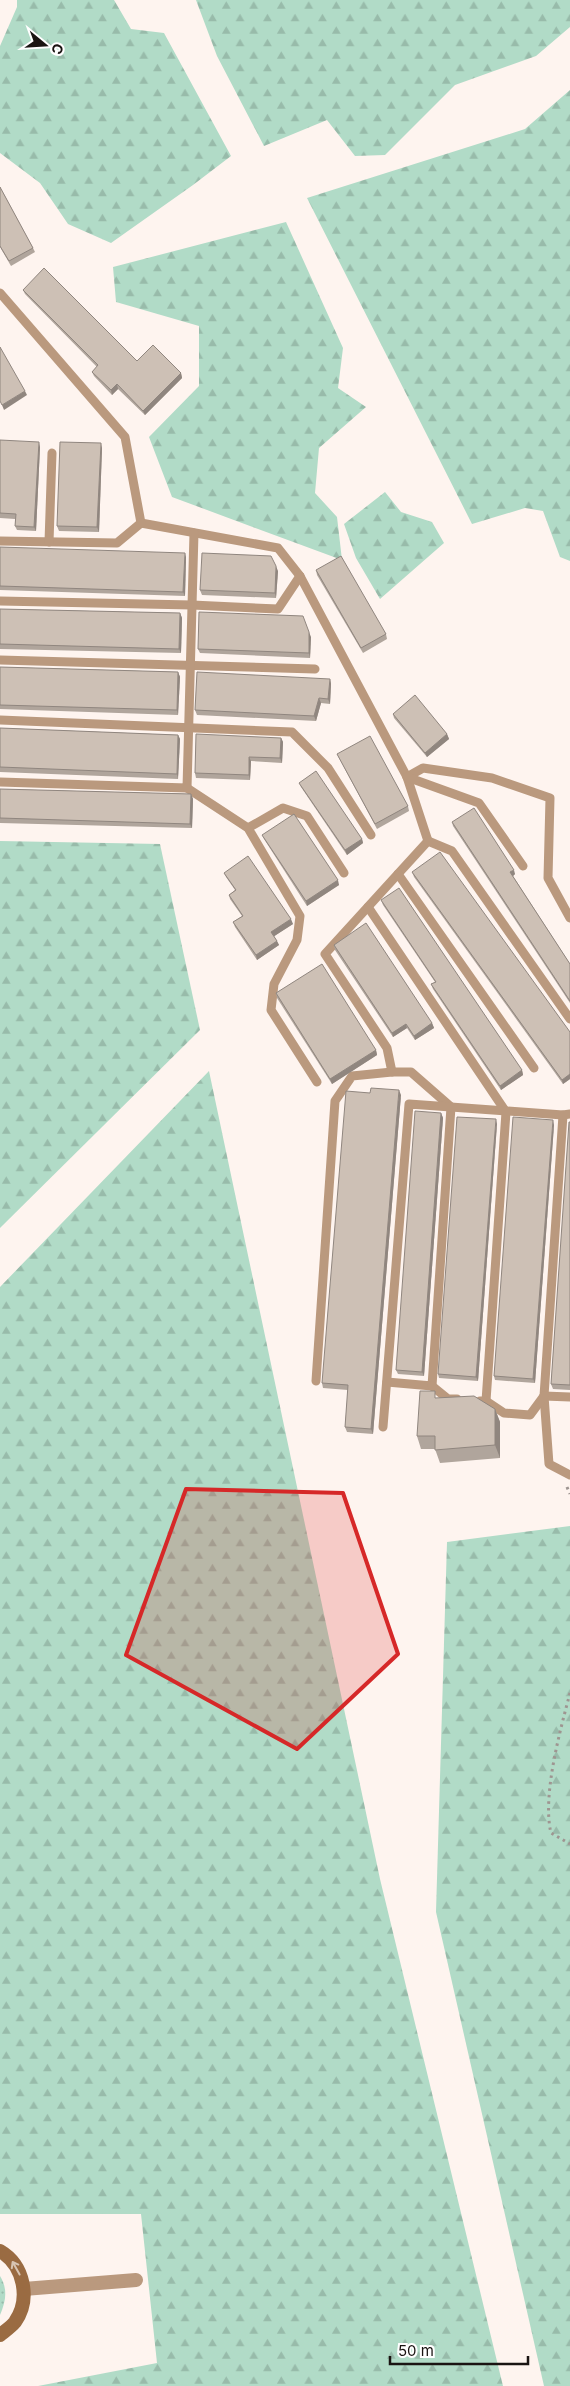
<svg xmlns="http://www.w3.org/2000/svg" width="570" height="2386" font-family="Inter,sans-serif">
	<style>
		.grass { fill: url(#grass-dots) }
		.forest { fill: url(#forest-firs) }
		.lines { fill: none; stroke-linecap: round; stroke-linejoin: round }
		.path { stroke: #9e9591; stroke-width: 3; stroke-dasharray: 2.5 4; stroke-linecap: butt }
		.service { stroke: #ba997e; stroke-width: 9 }
		.minor { stroke: #ba997e; stroke-width: 14 }
		.secondary { stroke: #9a6b42; stroke-width: 14 }
		.wall { fill: #b0a59c }
		.shaded-wall { fill: #90867f }
		.building { fill: #cdc0b5; stroke: #90867f }
		.oneway { stroke: #d7c4b3 }
		.marked { fill: #d62828; fill-opacity: 0.2; stroke: #d62828; stroke-width: 4; stroke-linejoin: round }
	</style>
	<defs>
		<pattern id="grass-dots" width="8" height="8" patternUnits="userSpaceOnUse" patternTransform="scale(1.25)"><rect width="8" height="8" fill="#b1dbc7"/><path d="M2 2h.1M6 6h.1" fill="none" stroke="#98bbaa" stroke-width="1.8" stroke-linecap="round"/></pattern>
		<pattern id="forest-firs" width="22" height="20" patternUnits="userSpaceOnUse" patternTransform="scale(1.25)"><rect width="22" height="20" fill="#b1dbc7"/><path d="M5 1l3.5 6h-7zM16 11l3.5 6h-7z" fill="#98bbaa"/></pattern>
	</defs>
	<rect width="100%" height="100%" fill="#fef4ef"/>
	<path class="grass" d="M0,2276C8,2289 6,2301 0,2315Z"/>
	<g class="forest">
		<polygon points="17,0 114,0 131,29 164,33 231,156 193,185 111,243 68,224 40,183 0,153 0,46 17,7"/>
		<polygon points="196,0 570,0 570,27 536,56 455,85 385,155 355,156 327,120 264,146 217,56"/>
		<polygon points="570,90 570,561 560,557 543,511 525,508 472,524 307,198 525,129"/>
		<polygon points="286,222 343,348 338,388 366,407 319,448 315,493 337,517 342,560 172,497 149,437 199,386 199,326 116,302 113,267"/>
		<polygon points="385,492 401,512 432,522 444,543 380,599 356,558 344,524"/>
		<polygon points="0,841 160,844 200,1030 0,1228"/>
		<polygon points="209,1071 380,1879 503,2386 38,2386 157,2363 141,2214 0,2214 0,1287"/>
		<polygon points="570,1526 570,2386 544,2386 436,1912 447,1542"/>
	</g>
	<g class="lines">
		<g class="path">
			<polyline points="567,1487 570,1494"/>
			<path d="M570,1693C560,1731 542,1796 551,1833L570,1844"/>
		</g>
		<g class="service">
			<polyline points="0,293 125,437 141,523"/>
			<polyline points="141,523 278,548 300,576 407,777 428,841 325,954 387,1048 392,1072"/>
			<polyline points="0,541 117,543 141,523"/>
			<polyline points="49,542 52,453"/>
			<polyline points="0,601 192,605 278,609 300,576"/>
			<polyline points="0,660 315,669"/>
			<polyline points="0,720 292,732 328,768 371,835"/>
			<polyline points="407,777 423,768 492,778 550,798 548,878 570,918"/>
			<polyline points="407,777 479,803 523,866"/>
			<polyline points="0,782 187,788 194,533"/>
			<polyline points="187,788 248,828 300,916 297,940 274,984 271,1010 317,1082"/>
			<polyline points="248,828 283,808 307,816 344,873"/>
			<polyline points="428,841 452,851 570,1019"/>
			<polyline points="398,874 534,1068"/>
			<polyline points="368,907 506,1112 486,1401"/>
			<polyline points="563,1115 544,1396 549,1464 570,1475"/>
			<polyline points="316,1381 335,1101 352,1076 392,1072 411,1072 451,1107 432,1386 387,1382"/>
			<polyline points="432,1386 448,1399 457,1399"/>
			<polyline points="544,1396 570,1397"/>
			<polyline points="480,1401 486,1401 504,1413 530,1415 544,1396"/>
			<polyline points="383,1427 409,1104 563,1115 570,1114"/>
		</g>
		<polyline class="minor" points="24,2289 136,2280"/>
		<path class="secondary" d="M0,2251C24,2265 31,2299 15,2322C11,2327 5,2331 0,2335"/>
	</g>
	<g class="wall">
		<polygon points="0,187 33,248 35,252 11,266 0,247"/>
		<polygon points="23,290 137,361 181,373 182,378 145,415 118,389 112,395 94,376 92,372 97,367 25,294"/>
		<polygon points="0,440 40,447 36,531 17,530 15,526 15,519 0,518"/>
		<polygon points="102,448 99,532 59,531 57,526"/>
		<polygon points="0,547 186,557 185,596 0,590"/>
		<polygon points="316,570 386,634 387,639 363,653 317,575"/>
		<polygon points="278,571 276,598 202,595 200,590"/>
		<polygon points="0,609 180,613 182,618 181,653 0,649"/>
		<polygon points="311,637 310,658 200,653 198,649"/>
		<polygon points="0,667 178,672 180,677 178,715 0,709"/>
		<polygon points="330,679 331,684 330,704 321,703 316,721 197,715 195,710"/>
		<polygon points="393,714 447,734 449,739 427,757 394,718"/>
		<polygon points="0,728 178,735 180,739 178,779 0,772"/>
		<polygon points="281,738 283,742 282,763 251,761 250,780 196,778 195,773"/>
		<polygon points="337,754 408,806 409,811 377,829 339,758"/>
		<polygon points="299,783 362,839 363,843 347,855 301,787"/>
		<polygon points="0,789 191,794 193,799 192,828 0,823"/>
		<polygon points="452,822 515,874 513,876 570,964 570,1003 453,826"/>
		<polygon points="262,835 339,885 307,906 264,839"/>
		<polygon points="412,872 570,1032 570,1079 563,1084 414,877"/>
		<polygon points="224,873 293,924 274,936 279,945 257,960 235,927 233,922 242,916 230,899 229,895 235,890 226,877"/>
		<polygon points="381,900 522,1070 523,1075 501,1090 433,989 431,984 435,982 383,905"/>
		<polygon points="334,945 432,1023 434,1028 415,1040 407,1028 393,1037 335,950"/>
		<polygon points="276,993 376,1050 377,1055 332,1084 277,998"/>
		<polygon points="401,1095 373,1434 347,1432 345,1427 348,1390 323,1388 322,1383"/>
		<polygon points="441,1113 443,1118 424,1376 398,1374 396,1370"/>
		<polygon points="570,1122 570,1390 553,1389 551,1384"/>
		<polygon points="497,1124 478,1381 439,1378 438,1374"/>
		<polygon points="554,1125 535,1383 495,1380 494,1376"/>
		<polygon points="437,1398 495,1409 500,1422 500,1458 440,1463 435,1449 421,1449 417,1436"/>
	</g>
	<g class="shaded-wall">
		<polygon points="181,373 182,378 145,415 143,411"/>
		<polygon points="117,384 118,389 112,395 111,390"/>
		<polygon points="25,391 27,395 4,410 2,405"/>
		<polygon points="39,442 40,447 36,531 34,527"/>
		<polygon points="101,443 102,448 99,532 97,527"/>
		<polygon points="185,553 186,557 185,596 183,592"/>
		<polygon points="276,566 278,571 276,598 275,593"/>
		<polygon points="180,613 182,618 181,653 179,649"/>
		<polygon points="309,632 311,637 310,658 309,653"/>
		<polygon points="178,672 180,677 178,715 177,710"/>
		<polygon points="330,679 331,684 330,704 328,699"/>
		<polygon points="319,698 321,703 316,721 314,716"/>
		<polygon points="447,734 449,739 427,757 425,753"/>
		<polygon points="178,735 180,739 178,779 177,774"/>
		<polygon points="281,738 283,742 282,763 280,758"/>
		<polygon points="249,757 251,761 250,780 249,775"/>
		<polygon points="191,794 193,799 192,828 190,824"/>
		<polygon points="362,839 363,843 347,855 345,850"/>
		<polygon points="514,870 515,874 512,877 510,872"/>
		<polygon points="338,880 339,885 307,906 306,901"/>
		<polygon points="291,919 293,924 273,937 271,932"/>
		<polygon points="277,941 279,945 257,960 256,955"/>
		<polygon points="432,1023 434,1028 415,1040 414,1036"/>
		<polygon points="406,1024 407,1028 393,1037 392,1033"/>
		<polygon points="376,1050 377,1055 332,1084 330,1079"/>
		<polygon points="522,1070 523,1075 501,1090 500,1086"/>
		<polygon points="570,1074 570,1079 563,1084 562,1080"/>
		<polygon points="399,1090 401,1095 373,1434 371,1429"/>
		<polygon points="441,1113 443,1118 424,1376 422,1372"/>
		<polygon points="496,1119 497,1124 478,1381 476,1377"/>
		<polygon points="553,1120 554,1125 535,1383 533,1379"/>
		<polygon points="495,1409 500,1422 500,1458 495,1445"/>
	</g>
	<g class="building">
		<polygon points="0,187 33,248 9,261 0,246"/>
		<polygon points="44,268 137,361 153,345 181,373 143,411 117,384 111,390 92,372 98,365 23,290"/>
		<polygon points="0,347 25,391 2,405 0,401"/>
		<polygon points="0,440 39,442 34,527 15,526 16,514 0,513"/>
		<polygon points="60,442 101,443 97,527 57,526"/>
		<polygon points="0,547 185,553 183,592 0,586"/>
		<polygon points="202,553 271,556 276,566 275,593 200,590"/>
		<polygon points="341,556 386,634 361,648 316,570"/>
		<polygon points="0,609 180,613 179,649 0,644"/>
		<polygon points="199,612 303,616 309,632 309,653 198,649"/>
		<polygon points="0,667 178,672 177,710 0,705"/>
		<polygon points="197,672 330,679 328,699 319,698 314,716 195,710"/>
		<polygon points="415,695 447,734 425,753 393,714"/>
		<polygon points="0,728 178,735 177,774 0,767"/>
		<polygon points="196,734 281,738 280,758 249,757 249,775 195,773"/>
		<polygon points="370,736 408,806 375,824 337,754"/>
		<polygon points="316,771 362,839 345,850 299,783"/>
		<polygon points="0,789 191,794 190,824 0,818"/>
		<polygon points="474,808 514,870 510,872 570,964 570,1001 452,822"/>
		<polygon points="294,814 338,880 306,901 262,835"/>
		<polygon points="440,852 570,1032 570,1074 562,1080 412,872"/>
		<polygon points="248,856 291,919 271,932 277,941 256,955 233,922 243,916 229,895 236,890 224,873"/>
		<polygon points="399,888 522,1070 500,1086 431,984 436,982 381,900"/>
		<polygon points="366,923 432,1023 414,1036 406,1024 392,1033 334,945"/>
		<polygon points="322,964 376,1050 330,1079 276,993"/>
		<polygon points="371,1088 399,1090 371,1429 345,1427 348,1385 322,1383 346,1091 370,1093"/>
		<polygon points="415,1111 441,1113 422,1372 396,1370"/>
		<polygon points="457,1117 496,1119 476,1377 438,1374"/>
		<polygon points="513,1117 553,1120 533,1379 494,1376"/>
		<polygon points="569,1122 570,1122 570,1385 551,1384"/>
		<polygon points="420,1391 435,1391 435,1398 474,1396 495,1409 495,1445 435,1450 435,1436 417,1436"/>
	</g>
	<defs><path id="oneway-shaft" d="M-6 0H5M1.5-3L5.5 0L1.5 3" fill="none" stroke-width="1.6" stroke-linecap="round" stroke-linejoin="round" transform="scale(1.25)"/></defs>
	<use class="oneway" href="#oneway-shaft" transform="translate(16 2268) rotate(-119)"/>
	<path class="marked" d="M186,1489L343,1493L398,1654L297,1749L126,1655Z"/>
	<g transform="translate(45 45) rotate(108)" stroke="#ffffff" stroke-width="4" paint-order="stroke">
	<path d="M0-4L9 19L0 12L-9 19Z" fill="#1a1412"/>
	<text y="-8" font-size="14" font-weight="bold" text-anchor="middle" fill="#1a1412">С</text>
	</g>
	<path d="M390 2356v8h138v-8" fill="none" stroke="#1a1412" stroke-width="2.5"/>
	<text x="398" y="2356" font-size="15" fill="#1a1412" stroke="#ffffff" stroke-width="4" paint-order="stroke">50 m</text>
</svg>
